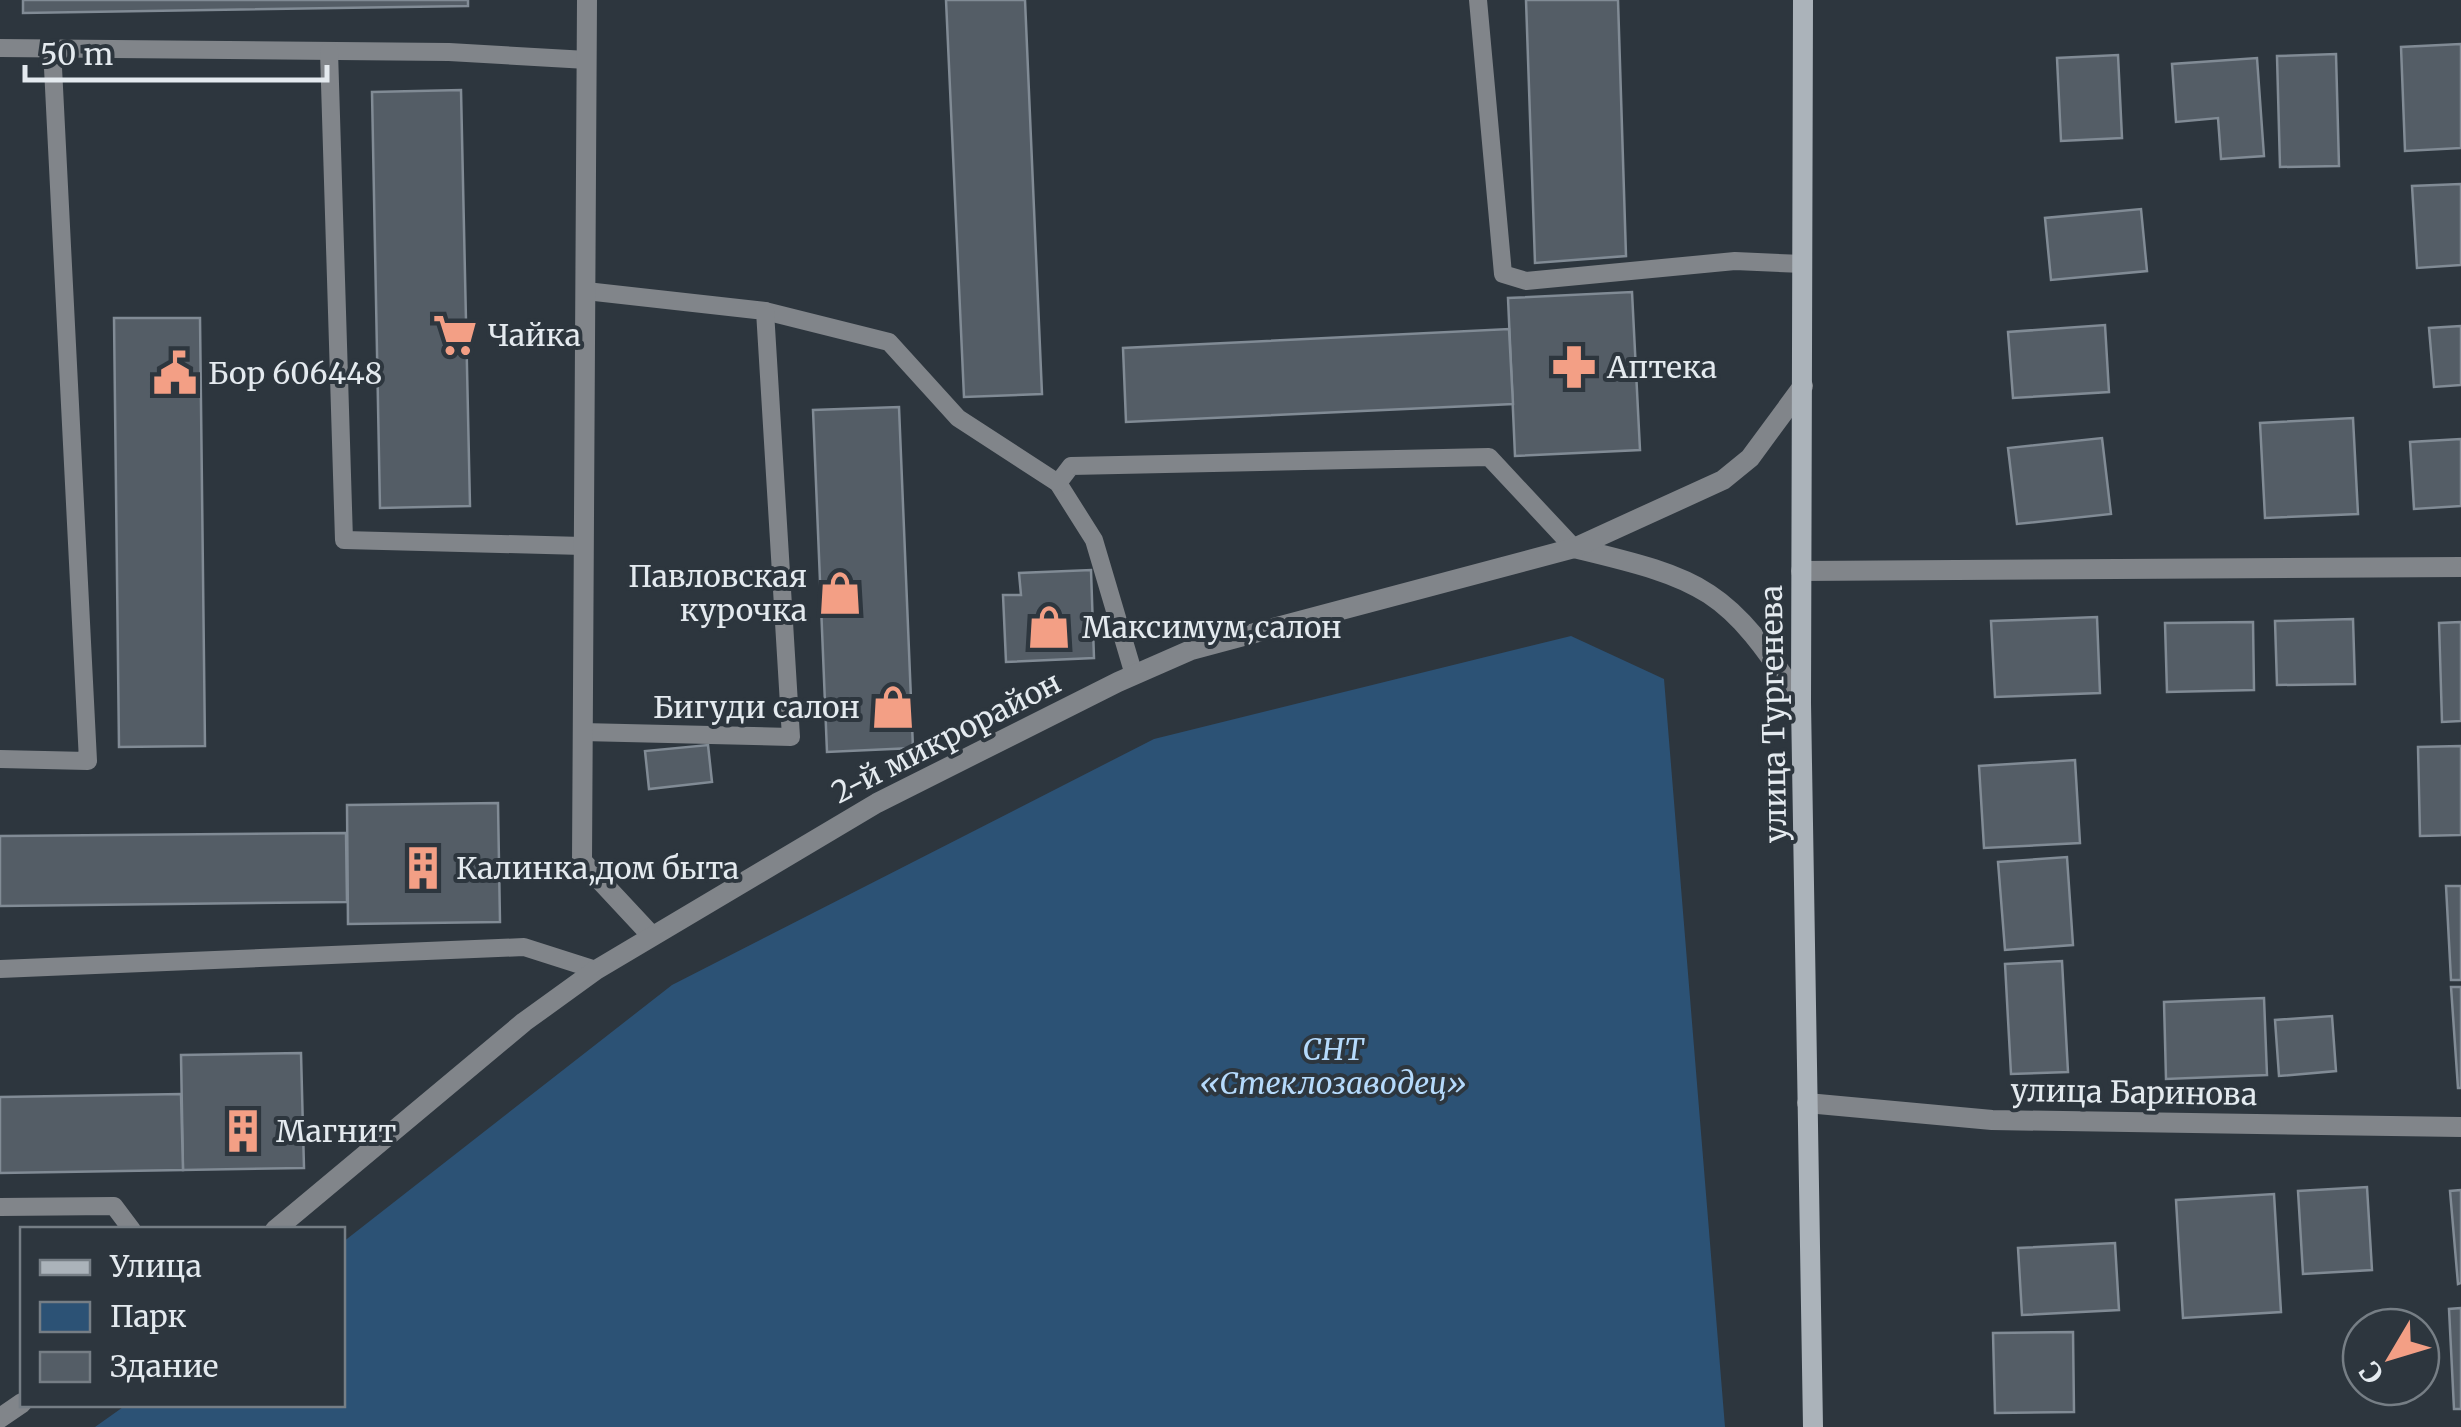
<svg xmlns="http://www.w3.org/2000/svg" width="2461" height="1427" font-family="Merriweather,serif">
	<style>
		.green { fill: #2c5275 }
		.building { fill: #545d66; stroke: #818b95; stroke-width: 2.5 }
		.lines { fill: none; stroke-linecap: round; stroke-linejoin: round }
		.lane { stroke: #81858a; stroke-width: 18 }
		.street { stroke: #81858a; stroke-width: 20 }
		.secondary { stroke: #abb3ba; stroke-width: 20 }
		.labels { text-anchor: middle; dominant-baseline: central; stroke-width: 8; stroke-linejoin: round; paint-order: stroke }
		.poi-label { font-size: 30px; fill: #e4eaef; stroke: #2d363e; text-anchor: start }
		.street-label { font-size: 30px; fill: #e4eaef; stroke: #2d363e }
		.park-label { font-size: 30px; font-style: italic; fill: #b5dafc; stroke: #2d363e }
	</style>
	<rect width="100%" height="100%" fill="#2d363e"/>
	<polygon class="green" points="1571,636 1664,679 1725,1427 95,1427 126,1405 342,1404 343,1242 672,985 1154,739"/>
	<g class="building">
		<polygon points="23,0 468,0 468,6 23,13"/>
		<polygon points="946,0 1025,0 1042,394 964,397"/>
		<polygon points="1526,0 1618,0 1626,256 1535,263"/>
		<polygon points="2461,44 2461,148 2405,151 2401,47"/>
		<polygon points="2336,54 2339,166 2280,167 2277,56"/>
		<polygon points="2118,55 2122,138 2061,141 2057,58"/>
		<polygon points="2257,58 2264,156 2221,159 2218,118 2176,122 2172,64"/>
		<polygon points="461,90 470,506 380,508 372,92"/>
		<polygon points="2461,184 2461,265 2417,268 2412,186"/>
		<polygon points="2141,209 2147,271 2051,280 2045,218"/>
		<polygon points="1632,292 1640,450 1515,456 1508,298"/>
		<polygon points="114,318 200,318 205,746 119,747"/>
		<polygon points="2105,325 2109,392 2013,398 2008,332"/>
		<polygon points="2461,326 2461,385 2434,387 2429,328"/>
		<polygon points="1509,329 1513,404 1126,422 1123,348"/>
		<polygon points="899,407 913,748 827,752 813,410"/>
		<polygon points="2353,418 2358,514 2265,518 2260,423"/>
		<polygon points="2102,438 2111,514 2017,524 2008,448"/>
		<polygon points="2461,439 2461,506 2414,509 2410,442"/>
		<polygon points="1091,570 1094,658 1006,662 1003,595 1021,595 1019,573"/>
		<polygon points="2097,617 2100,693 1995,697 1991,621"/>
		<polygon points="2353,619 2355,684 2277,685 2275,621"/>
		<polygon points="2253,622 2254,690 2167,692 2165,623"/>
		<polygon points="2461,622 2461,721 2442,722 2439,623"/>
		<polygon points="708,745 712,782 649,789 645,751"/>
		<polygon points="2461,746 2461,835 2420,836 2418,747"/>
		<polygon points="2075,760 2080,843 1984,848 1979,766"/>
		<polygon points="498,803 500,922 348,924 347,805"/>
		<polygon points="346,833 347,902 0,906 0,836"/>
		<polygon points="2067,857 2073,945 2005,950 1998,862"/>
		<polygon points="2446,886 2461,886 2461,980 2451,980"/>
		<polygon points="2062,961 2068,1072 2011,1074 2005,964"/>
		<polygon points="2451,987 2461,987 2461,1088 2458,1088"/>
		<polygon points="2264,998 2267,1075 2166,1079 2164,1002"/>
		<polygon points="2332,1016 2336,1071 2279,1076 2275,1020"/>
		<polygon points="301,1053 304,1168 183,1170 181,1055"/>
		<polygon points="181,1094 183,1170 0,1173 0,1097"/>
		<polygon points="2367,1187 2372,1270 2303,1274 2298,1191"/>
		<polygon points="2461,1190 2461,1283 2458,1284 2450,1191"/>
		<polygon points="2274,1194 2281,1312 2183,1318 2176,1200"/>
		<polygon points="2115,1243 2119,1310 2022,1315 2018,1248"/>
		<polygon points="2461,1308 2461,1409 2454,1409 2449,1309"/>
		<polygon points="2073,1332 2074,1412 1995,1413 1993,1333"/>
	</g>
	<g class="lines">
		<g class="lane">
			<polyline points="1478,0 1503,274 1526,281 1735,261 1803,264"/>
			<polyline points="0,48 449,52 587,60"/>
			<polyline points="329,51 344,540 583,546"/>
			<polyline points="765,311 889,342 958,418 1058,483 1094,540 1134,675"/>
			<polyline points="1058,483 1071,466 1489,457 1574,548"/>
			<polyline points="582,732 791,737 765,311 586,291"/>
			<polyline points="0,759 88,761 52,48"/>
			<polyline points="0,969 524,947 596,970"/>
			<polyline points="0,1207 114,1206 132,1230"/>
		</g>
		<g class="street">
			<polyline points="587,0 582,861 651,935"/>
			<path d="M1574,548C1704,579 1728,588 1801,703"/>
			<polyline points="1801,571 2461,567"/>
			<polyline points="1807,1103 1992,1120 2461,1127"/>
			<polyline points="275,1230 524,1022 596,970 877,803 1118,682 1191,650 1574,548 1723,480 1750,458 1803,386"/>
			<polyline points="0,1418 22,1403"/>
		</g>
		<polyline class="secondary" points="1803,0 1801,703 1813,1427"/>
	</g>
	<defs>
		<g id="supermarket-bare" transform="scale(3.45)"><path d="M-6-5.5h2.5l.6 2H6L4.5 2H-2.5L-4.4-4H-6ZM-1.5 3.2a1.3 1.3 0 1 0 .1 0ZM3 3.2a1.3 1.3 0 1 0 .1 0Z" fill="#f39f85" stroke="#2d363e" stroke-width="2.5" paint-order="stroke"/></g>
		<g id="pharmacy-bare" transform="scale(3.45)"><path d="M-2-6h4v4h4v4h-4v4h-4v-4h-4v-4h4Z" fill="#f39f85" stroke="#2d363e" stroke-width="2.5" paint-order="stroke"/></g>
		<g id="civic-bare" transform="scale(3.45)"><path d="M-.6-6.5H3V-4.5H.6V-3L4-1V1h2V6H-6V1h2V-1L-.6-3ZM-1.2 2.5V6h2.4V2.5Z" fill="#f39f85" stroke="#2d363e" stroke-width="2.5" paint-order="stroke"/></g>
		<g id="shop-bare" transform="scale(3.45)"><path d="M-5-2.5h2.3a2.7 3.5 0 0 1 5.4 0H5L5.5 6h-11ZM-1.5-2.5h3a1.5 2.3 0 0 0-3 0Z" fill="#f39f85" stroke="#2d363e" stroke-width="2.5" paint-order="stroke"/></g>
		<g id="building-bare" transform="scale(3.45)"><path d="M-4-6H4V6H1V3H-1V6H-4ZM-2.5-4.3h1.7v1.8h-1.7ZM.8-4.3h1.7v1.8H.8ZM-2.5-1h1.7V.8h-1.7ZM.8-1h1.7V.8H.8Z" fill="#f39f85" stroke="#2d363e" stroke-width="2.5" paint-order="stroke"/></g>
	</defs>
	<g fill-rule="evenodd">
		<use href="#supermarket-bare" x="455" y="335"/>
		<use href="#pharmacy-bare" x="1574" y="367"/>
		<use href="#civic-bare" x="175" y="373"/>
		<use href="#shop-bare" x="840" y="593"/>
		<use href="#shop-bare" x="1049" y="627"/>
		<use href="#shop-bare" x="893" y="707"/>
		<use href="#building-bare" x="423" y="868"/>
		<use href="#building-bare" x="243" y="1131"/>
	</g>
	<g class="labels">
		<g class="poi-label">
			<text x="488" y="335">Чайка</text>
			<text x="1607" y="367">Аптека</text>
			<text x="208" y="373">Бор 606448</text>
			<text x="807" y="576" text-anchor="end">Павловская<tspan x="807" dy="34">курочка</tspan></text>
			<text x="1082" y="627">Максимум,салон</text>
			<text x="860" y="707" text-anchor="end">Бигуди салон</text>
			<text x="456" y="868">Калинка,дом быта</text>
			<text x="276" y="1131">Магнит</text>
		</g>
		<g class="street-label">
			<text transform="translate(1773 714) rotate(-91)">улица Тургенева</text>
			<text transform="translate(946 737) rotate(-27)">2-й микрорайон</text>
			<text transform="translate(2134 1092) rotate(1)">улица Баринова</text>
		</g>
		<g class="park-label">
			<text x="1333" y="1049">СНТ<tspan x="1333" dy="34">«Стеклозаводец»</tspan></text>
		</g>
	</g>
	<rect x="20" y="1227" width="325" height="180" fill="#2d363e" stroke="#767e85" stroke-width="2.5"/>
	<rect x="40" y="1260" width="50" height="15" fill="#abb3ba" stroke="#767e85" stroke-width="2.5"/>
	<text x="110" y="1277" font-size="30" fill="#e4eaef">Улица</text>
	<rect x="40" y="1302" width="50" height="30" fill="#2c5275" stroke="#767e85" stroke-width="2.5"/>
	<text x="110" y="1327" font-size="30" fill="#e4eaef">Парк</text>
	<rect x="40" y="1352" width="50" height="30" fill="#545d66" stroke="#767e85" stroke-width="2.5"/>
	<text x="110" y="1377" font-size="30" fill="#e4eaef">Здание</text>
	<g transform="translate(2391 1357) rotate(232)"><circle r="48" fill="#2d363e" stroke="#767e85" stroke-width="2.5"/>
	<path d="M0-8L18 38L0 25L-18 38Z" fill="#f39f85"/>
	<text y="-15" font-size="28" font-weight="bold" text-anchor="middle" fill="#e4eaef">С</text>
	</g>
	<path d="M25 65v15h302v-15" fill="none" stroke="#e4eaef" stroke-width="5"/>
	<text x="40" y="65" font-size="30" fill="#e4eaef" stroke="#2d363e" stroke-width="8" paint-order="stroke">50 m</text>
</svg>
